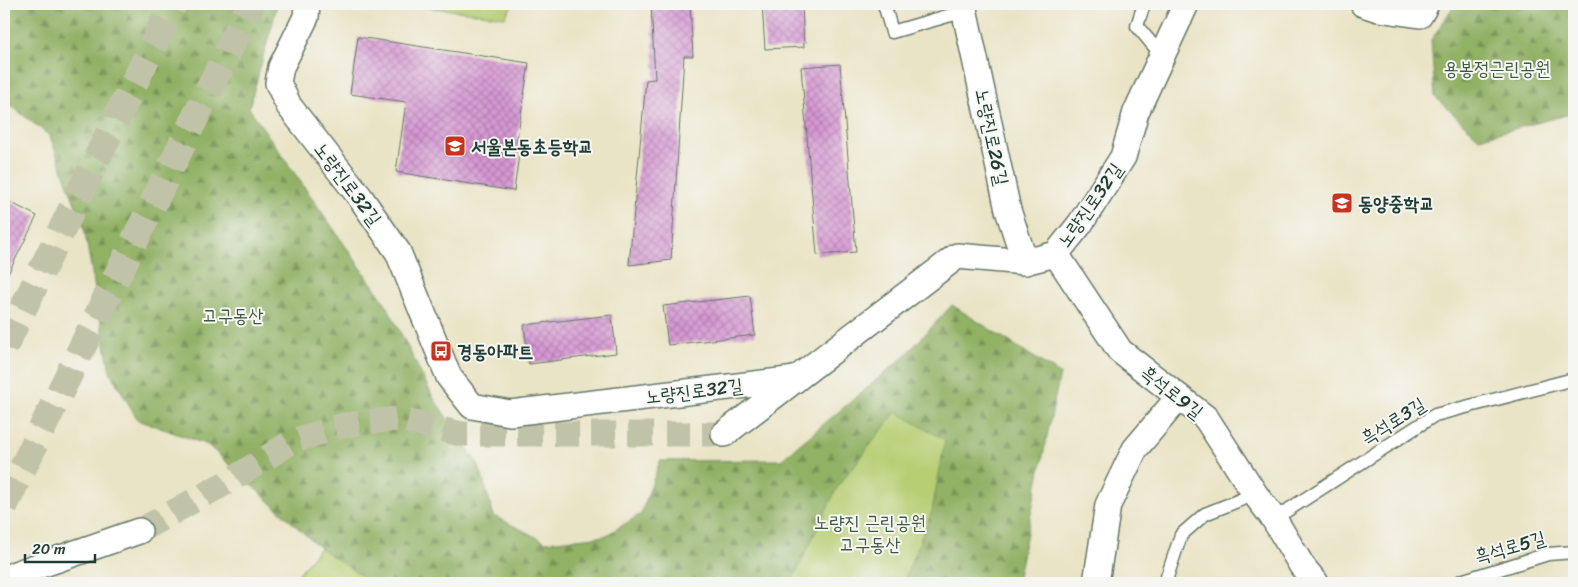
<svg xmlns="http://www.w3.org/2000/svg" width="1578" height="587" font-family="Sriracha,'Poor Story',sans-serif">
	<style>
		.forest { fill: url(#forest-firs); stroke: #58774c }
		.park { fill: #b7ce73; stroke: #6b8654 }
		.building { fill: url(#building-cross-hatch) }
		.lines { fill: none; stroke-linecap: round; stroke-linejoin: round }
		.minor-tunnel { stroke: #c1c3a9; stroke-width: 25; stroke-dasharray: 25 12; stroke-linecap: butt }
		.primary-tunnel { stroke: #c1c3a9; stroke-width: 28; stroke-dasharray: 28 14; stroke-linecap: butt }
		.service-casing { stroke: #667767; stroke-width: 15 }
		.minor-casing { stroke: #667767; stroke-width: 28 }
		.service { stroke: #fff; stroke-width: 12 }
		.minor { stroke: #fff; stroke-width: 25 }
		.labels { text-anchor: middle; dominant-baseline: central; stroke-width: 4; stroke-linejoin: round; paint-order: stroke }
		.park-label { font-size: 19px; fill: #3d5a41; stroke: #f6f6f2 }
		.street-label { font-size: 19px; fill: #1f3d34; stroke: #f6f6f2 }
		.poi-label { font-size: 19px; font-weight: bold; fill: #1f3d34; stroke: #f6f6f2; text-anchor: start }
	</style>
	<defs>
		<pattern id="forest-firs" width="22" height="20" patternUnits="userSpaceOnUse" patternTransform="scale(1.25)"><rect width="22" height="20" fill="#91b165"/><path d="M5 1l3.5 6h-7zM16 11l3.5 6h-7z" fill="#769154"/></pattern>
		<pattern id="building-cross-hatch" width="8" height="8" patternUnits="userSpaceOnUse" patternTransform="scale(1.25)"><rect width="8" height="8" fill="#d697d3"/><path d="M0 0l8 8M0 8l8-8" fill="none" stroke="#ad7cac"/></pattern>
	</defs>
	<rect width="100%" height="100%" fill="#f6f6f2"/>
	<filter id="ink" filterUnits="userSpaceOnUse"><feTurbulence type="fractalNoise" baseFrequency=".02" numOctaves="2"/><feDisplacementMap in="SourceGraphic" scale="10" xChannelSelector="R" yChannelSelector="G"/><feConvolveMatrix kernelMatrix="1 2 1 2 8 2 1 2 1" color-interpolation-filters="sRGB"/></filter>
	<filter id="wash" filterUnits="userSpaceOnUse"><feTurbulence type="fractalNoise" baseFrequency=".0096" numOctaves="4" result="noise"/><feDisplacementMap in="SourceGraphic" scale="20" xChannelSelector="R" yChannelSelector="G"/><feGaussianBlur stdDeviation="1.12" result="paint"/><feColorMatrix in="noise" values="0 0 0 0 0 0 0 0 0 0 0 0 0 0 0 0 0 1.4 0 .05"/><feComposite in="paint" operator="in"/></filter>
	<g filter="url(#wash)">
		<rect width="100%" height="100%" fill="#eae4c6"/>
		<g class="forest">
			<polygon points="4,4 277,4 274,18 249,108 386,304 433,397 479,466 494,516 546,542 605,536 641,514 660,461 781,460 904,357 952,305 1060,374 1018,576 1013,583 291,583 320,548 208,445 138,420 110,372 84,228 50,136 4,100"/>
			<polygon points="1455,4 1574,4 1574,113 1479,138 1435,97 1431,40"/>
		</g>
		<g class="park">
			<polygon points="405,4 513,4 505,17"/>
			<polygon points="896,412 945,440 932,511 903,583 791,583 838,486"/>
			<polygon points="320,548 372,583 291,583"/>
		</g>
		<g id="blocks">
			<g class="building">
				<polygon points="651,4 690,4 693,56 684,56 671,260 629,265 646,80 655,79"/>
				<polygon points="762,4 802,4 804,47 765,49"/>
				<polygon points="358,37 529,63 517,139 521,139 514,191 396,172 406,102 350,94"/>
				<polygon points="840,64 856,252 817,255 801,67"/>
				<polygon points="4,199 37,216 4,282"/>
				<polygon points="750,296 755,335 668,345 663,306"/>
				<polygon points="612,315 616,353 529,364 524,325"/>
			</g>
		</g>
	</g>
	<g filter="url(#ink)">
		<use href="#blocks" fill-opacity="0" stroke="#667767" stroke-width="1"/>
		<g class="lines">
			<polyline class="minor-tunnel" points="139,531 231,480 293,441 344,425 397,419 462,434 724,434"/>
			<g class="primary-tunnel">
				<polyline points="4,347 173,4"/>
				<polyline points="4,506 251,4"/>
			</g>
			<g class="service-casing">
				<g id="service">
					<polyline points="884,4 892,32 965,11"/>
					<polyline points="1144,4 1137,26 1162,56"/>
					<polyline points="1274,519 1435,415 1574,379"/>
					<polyline points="1165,583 1181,535 1205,514 1255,494"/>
					<polyline points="1458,583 1461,581 1548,554 1574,552"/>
				</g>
			</g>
			<g class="minor-casing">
				<g id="minor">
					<polyline points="307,4 306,17 281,67 278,83 289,106 360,197 398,252 449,377 472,406 510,413 796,379"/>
					<polyline points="963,4 1008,210 1025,262"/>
					<polyline points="1363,4 1378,9 1420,15 1426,4"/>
					<polyline points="1056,254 1120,351 1206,418 1255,494 1274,519 1302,566 1316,583"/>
					<polyline points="724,434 957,256 1025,262 1056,254 1080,224 1123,157 1136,112 1186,4"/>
					<polyline points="4,580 15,574 139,531"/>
					<polyline points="1096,583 1108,505 1135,449 1179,397"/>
				</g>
			</g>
			<use href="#service" class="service"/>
			<use href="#minor" class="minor"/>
		</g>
	</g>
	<defs>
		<g id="school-square" transform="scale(1.125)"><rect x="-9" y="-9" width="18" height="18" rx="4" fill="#c8321e" stroke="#f6f6f2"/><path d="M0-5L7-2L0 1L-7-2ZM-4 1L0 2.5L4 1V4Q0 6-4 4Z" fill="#fff"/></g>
		<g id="bus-square" transform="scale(1.125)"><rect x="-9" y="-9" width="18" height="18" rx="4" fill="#c8321e" stroke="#f6f6f2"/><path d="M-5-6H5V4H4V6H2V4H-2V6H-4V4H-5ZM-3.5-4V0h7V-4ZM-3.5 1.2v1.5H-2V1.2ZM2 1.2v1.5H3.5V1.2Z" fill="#fff"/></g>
	</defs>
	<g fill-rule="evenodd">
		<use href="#school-square" x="455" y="146"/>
		<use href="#school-square" x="1342" y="203"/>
		<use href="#bus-square" x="441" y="351"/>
	</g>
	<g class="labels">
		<g class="park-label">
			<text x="1497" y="68">용봉정근린공원</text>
			<text x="233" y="315">고구동산</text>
			<text x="870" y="522">노량진 근린공원<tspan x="870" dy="22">고구동산</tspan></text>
		</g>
		<g class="street-label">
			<text transform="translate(992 137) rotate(78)">노량진로26길</text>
			<text transform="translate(348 184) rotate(53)">노량진로32길</text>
			<text transform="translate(1090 205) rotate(-55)">노량진로32길</text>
			<text transform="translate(694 391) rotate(-7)">노량진로32길</text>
			<text transform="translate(1172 392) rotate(38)">흑석로9길</text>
			<text transform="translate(1393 421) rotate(-32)">흑석로3길</text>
			<text transform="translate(1510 547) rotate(-16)">흑석로5길</text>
		</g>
		<g class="poi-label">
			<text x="471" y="146">서울본동초등학교</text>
			<text x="1358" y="203">동양중학교</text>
			<text x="457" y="351">경동아파트</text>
		</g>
	</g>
	<rect width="1578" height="587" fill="none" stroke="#f6f6f2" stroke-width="20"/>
	<path d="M25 554v8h70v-8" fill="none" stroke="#1f3d34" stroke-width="2.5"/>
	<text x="32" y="554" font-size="15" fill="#1f3d34" stroke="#f6f6f2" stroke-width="4" paint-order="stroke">20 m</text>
</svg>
